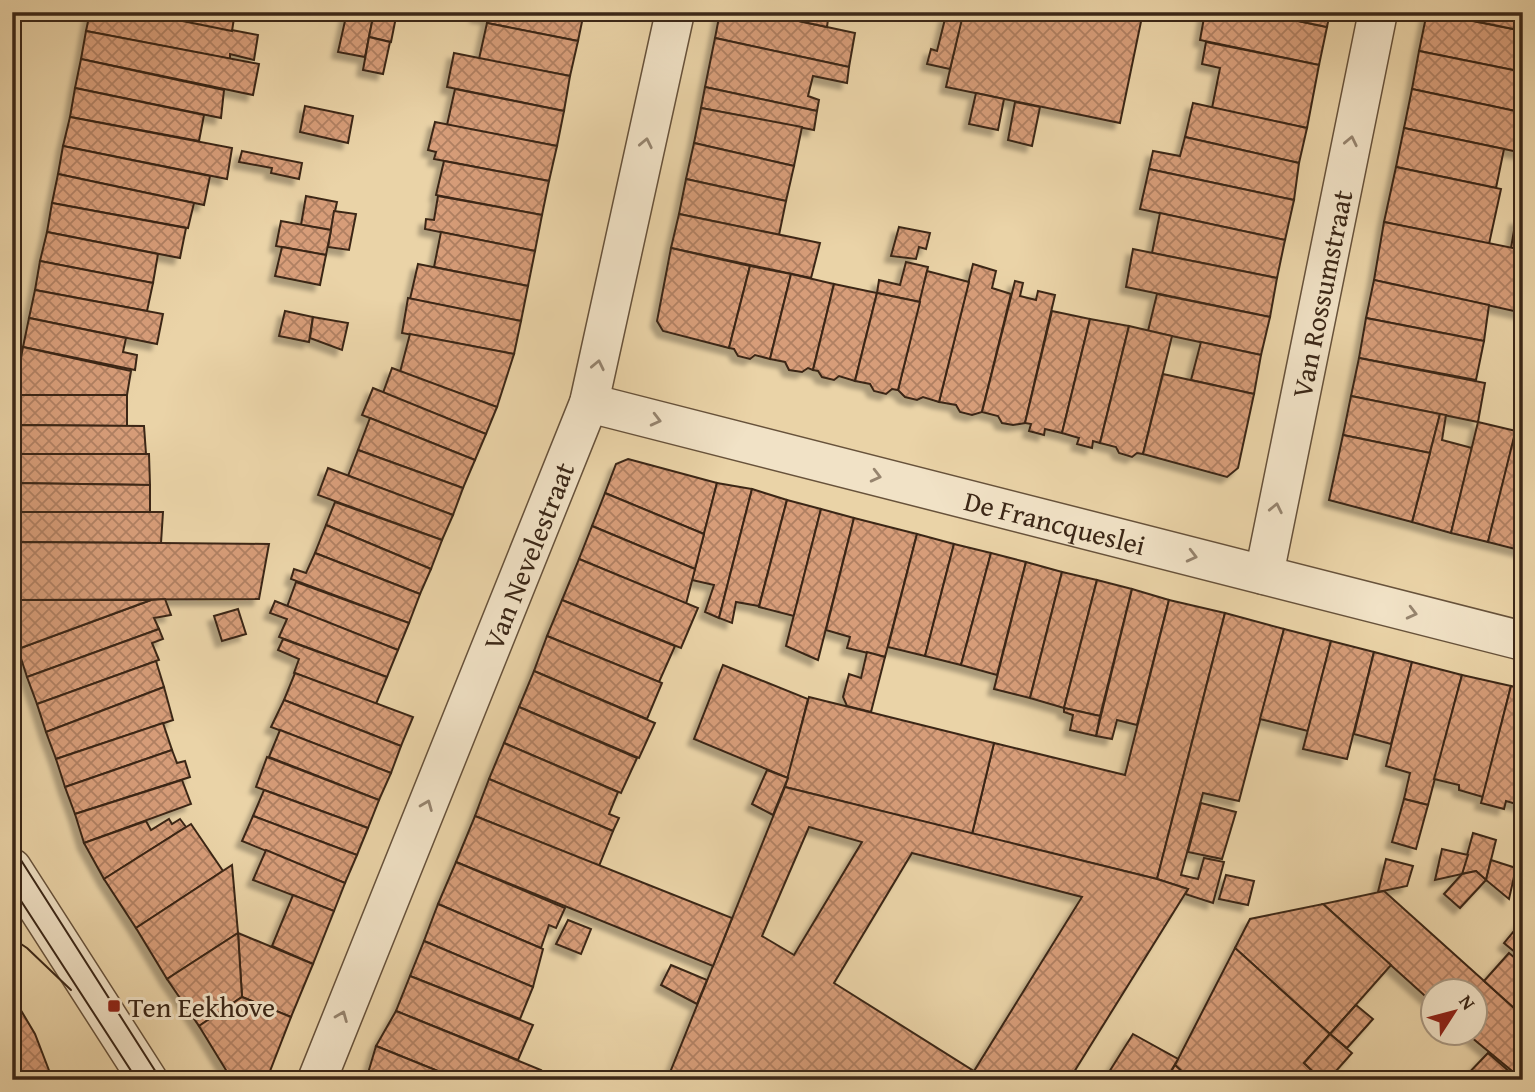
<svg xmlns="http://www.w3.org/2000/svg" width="1535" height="1092" font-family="'Gentium Book Plus',serif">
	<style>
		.building { fill: url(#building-cross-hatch); stroke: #3b2717; stroke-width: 2; fill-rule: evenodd; filter: url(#shadow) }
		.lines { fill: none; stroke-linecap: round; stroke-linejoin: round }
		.minor-casing { stroke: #67523b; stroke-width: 41 }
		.minor { stroke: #f1e2c6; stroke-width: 38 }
		.tram { stroke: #3b2717; stroke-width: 2 }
		.oneway { stroke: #96846e }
		.poi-dot { fill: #8f2418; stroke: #f1e2c6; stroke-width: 2.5 }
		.labels { text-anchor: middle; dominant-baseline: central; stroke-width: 6; stroke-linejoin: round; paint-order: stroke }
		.street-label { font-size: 28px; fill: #3b2717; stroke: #f1e2c6 }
		.poi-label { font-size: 28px; fill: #3b2717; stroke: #f1e2c6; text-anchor: start }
	</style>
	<defs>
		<pattern id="building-cross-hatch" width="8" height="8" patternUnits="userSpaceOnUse" patternTransform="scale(1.75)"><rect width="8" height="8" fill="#d79d79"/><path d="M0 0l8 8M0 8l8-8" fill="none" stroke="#b08062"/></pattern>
		<filter id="shadow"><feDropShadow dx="-6" dy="6" stdDeviation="2" flood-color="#0004"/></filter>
	</defs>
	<rect width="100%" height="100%" fill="#ead3a7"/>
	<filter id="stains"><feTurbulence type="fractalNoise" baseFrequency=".00286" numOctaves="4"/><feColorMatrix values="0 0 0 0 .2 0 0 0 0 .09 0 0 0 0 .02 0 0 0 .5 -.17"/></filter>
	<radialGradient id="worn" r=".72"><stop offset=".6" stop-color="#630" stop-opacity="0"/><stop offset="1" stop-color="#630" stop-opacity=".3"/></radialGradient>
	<g class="building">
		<polygon points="90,12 138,12 258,35 254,60 230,54 230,59 86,31"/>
		<polygon points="138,12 235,12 232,31"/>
		<polygon points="347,12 374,12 365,57 338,52"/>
		<polygon points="374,12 397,12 391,42 369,37"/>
		<polygon points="476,12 584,12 578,41 487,23 488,18 476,16"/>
		<polygon points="720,12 757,12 855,33 849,67 715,38"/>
		<polygon points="757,12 829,12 827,27"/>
		<polygon points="963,12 1143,12 1120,123 946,87"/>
		<polygon points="1205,12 1255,12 1327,27 1319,65 1200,40"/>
		<polygon points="1255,12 1330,12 1327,27"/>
		<polygon points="1427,12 1523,31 1523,72 1419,51"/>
		<polygon points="1431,12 1523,12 1523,31"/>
		<polygon points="946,15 962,19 950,69 927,64 931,49 937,51"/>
		<polygon points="487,23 578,41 570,76 479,59"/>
		<polygon points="86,31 259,64 253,95 81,59"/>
		<polygon points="369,37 390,42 383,74 363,70"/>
		<polygon points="715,38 849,67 847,83 813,76 808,96 819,100 817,111 705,87"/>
		<polygon points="1206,42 1319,65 1307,128 1212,108 1220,68 1202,64"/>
		<polygon points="1419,51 1523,72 1520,112 1412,89"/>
		<polygon points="454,53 570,76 564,111 447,87"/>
		<polygon points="81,59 224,90 221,118 75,88"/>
		<polygon points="705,87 817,111 814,130 701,108"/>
		<polygon points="75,88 204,115 199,141 70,117"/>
		<polygon points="455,89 564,111 557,146 447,125"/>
		<polygon points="1412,89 1520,112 1515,141 1523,143 1523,153 1404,128"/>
		<polygon points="976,93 1004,99 998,130 969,124"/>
		<polygon points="1015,102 1040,107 1032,146 1008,140"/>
		<polygon points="1193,103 1307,128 1299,163 1185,137"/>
		<polygon points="305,106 353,116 348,143 300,132"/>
		<polygon points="701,108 802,127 794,166 694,143"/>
		<polygon points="70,117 232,148 227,179 63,146"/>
		<polygon points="435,122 557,146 549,181 434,159 436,152 428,150"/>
		<polygon points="1404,128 1504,149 1496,188 1396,167"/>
		<polygon points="1185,137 1299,163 1294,200 1149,169 1153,151 1180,156"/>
		<polygon points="694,143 794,166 786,201 686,179"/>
		<polygon points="63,146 210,176 204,205 58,174"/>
		<polygon points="242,151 302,163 299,179 271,173 272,168 239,162"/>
		<polygon points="444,161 549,181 542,215 436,195"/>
		<polygon points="1396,167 1501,189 1489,244 1384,222"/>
		<polygon points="1149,169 1294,200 1285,240 1140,209"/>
		<polygon points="58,174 194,203 188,228 52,203"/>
		<polygon points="686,179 786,201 779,235 679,214"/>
		<polygon points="306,196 337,202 331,230 301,225"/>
		<polygon points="438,196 542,215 535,251 425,229 426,219 434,220"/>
		<polygon points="52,203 186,228 180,258 47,232"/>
		<polygon points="334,211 356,214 349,250 328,247"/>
		<polygon points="1160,213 1285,240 1277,278 1152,253"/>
		<polygon points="679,214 820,243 811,278 671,248"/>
		<polygon points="1516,219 1523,220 1523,250 1511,248"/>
		<polygon points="281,221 331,230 326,255 276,246"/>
		<polygon points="1384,222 1523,250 1523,313 1374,280"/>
		<polygon points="899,227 930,233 926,249 919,247 916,259 891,256"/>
		<polygon points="47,232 158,254 153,283 40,261"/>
		<polygon points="441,232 535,251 528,286 434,267"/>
		<polygon points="282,247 326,255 320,285 275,276"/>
		<polygon points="671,248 750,266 729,348 663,331 657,321"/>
		<polygon points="1133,249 1277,278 1270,317 1126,287"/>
		<polygon points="40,261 153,283 147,311 35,290"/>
		<polygon points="906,262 928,267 920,302 877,293 879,280 900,285"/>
		<polygon points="418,264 528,286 521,321 410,299"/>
		<polygon points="973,264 996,271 992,288 1011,294 982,412 972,415 960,412 956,405 939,402"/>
		<polygon points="750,266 791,274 770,359 755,355 750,359 738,356 734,349 729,348"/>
		<polygon points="927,271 969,282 939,402 923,397 917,400 905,397 898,390"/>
		<polygon points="791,274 834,284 813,370 808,368 802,372 789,370 785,362 770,359"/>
		<polygon points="1374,280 1489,305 1484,341 1366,318"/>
		<polygon points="1015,281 1023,283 1020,296 1036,300 1038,291 1055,295 1025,423 1013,425 1002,423 998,416 982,412"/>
		<polygon points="834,284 877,293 855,381 839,376 834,380 822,377 818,371 813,370"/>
		<polygon points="35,290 163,314 157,344 29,318"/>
		<polygon points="877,293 920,302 898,390 892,389 886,394 874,391 870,384 855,381"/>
		<polygon points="1157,294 1270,317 1261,355 1148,331"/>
		<polygon points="408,298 521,321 514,354 402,333"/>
		<polygon points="285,311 313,317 309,342 279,336"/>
		<polygon points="1052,311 1090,319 1062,433 1045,429 1044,435 1029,431 1031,424 1025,423"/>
		<polygon points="313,317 348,323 342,350 310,338"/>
		<polygon points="29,318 126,338 123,352 137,355 135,370 23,347"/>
		<polygon points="1366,318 1484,341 1476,380 1359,358"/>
		<polygon points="1090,319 1129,326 1100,443 1093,441 1092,448 1077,444 1079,438 1062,433"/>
		<polygon points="1129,326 1172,336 1143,454 1137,453 1132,457 1119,453 1116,447 1100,443"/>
		<polygon points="410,334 514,354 497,407 400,372"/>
		<polygon points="1201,342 1261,355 1254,394 1191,380"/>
		<polygon points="23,347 131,371 127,395 14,395"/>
		<polygon points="1359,358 1485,383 1478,422 1351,396"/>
		<polygon points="392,368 497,407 486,434 383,393"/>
		<polygon points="1163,374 1254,394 1238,468 1227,477 1143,454"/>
		<polygon points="373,388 486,434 475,460 362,415"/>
		<polygon points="14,395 127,395 127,426 13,425"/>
		<polygon points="1351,396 1440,414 1430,453 1343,435"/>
		<polygon points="1440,414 1446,415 1442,440 1472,448 1451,533 1412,522"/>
		<polygon points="370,418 475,460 463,488 358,450"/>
		<polygon points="1478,422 1516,431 1488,542 1451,533"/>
		<polygon points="13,425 144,426 146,454 12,454"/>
		<polygon points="1517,425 1523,426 1523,551 1488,542"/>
		<polygon points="1343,435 1430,453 1412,522 1329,500"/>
		<polygon points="358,450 463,488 453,515 348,476"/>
		<polygon points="12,454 149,454 150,485 12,483"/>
		<polygon points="628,459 717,483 704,534 605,493 616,464"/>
		<polygon points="328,468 453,515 442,540 318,495"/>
		<polygon points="12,483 150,485 150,512 12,512"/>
		<polygon points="717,483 752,489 719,618 705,612 714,585 692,580"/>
		<polygon points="752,489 787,500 759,606 736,602 732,623 719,618"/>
		<polygon points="605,493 704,534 695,569 592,526"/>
		<polygon points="787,500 821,509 794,616 759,607"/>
		<polygon points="335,502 442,540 431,569 326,525"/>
		<polygon points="821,509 854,518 818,660 786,646"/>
		<polygon points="12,512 163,512 161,543 12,542"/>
		<polygon points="854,518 917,534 885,657 847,648 850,637 826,630"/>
		<polygon points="326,525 431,569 420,594 315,553"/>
		<polygon points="592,526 695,569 686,604 579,559"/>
		<polygon points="917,534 954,544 925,656 888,647"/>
		<polygon points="12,542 161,543 269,544 259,599 12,600"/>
		<polygon points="954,544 991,553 961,665 925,656"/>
		<polygon points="315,553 420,594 409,623 291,579 294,569 306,573"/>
		<polygon points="991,553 1026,562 997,675 961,665"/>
		<polygon points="579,559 698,608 681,648 562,600"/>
		<polygon points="1026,562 1062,572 1030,698 994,689"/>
		<polygon points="1062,572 1097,580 1064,708 1030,698"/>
		<polygon points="1097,580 1132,589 1100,716 1064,708"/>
		<polygon points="296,582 409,623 398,650 287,607"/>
		<polygon points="1132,589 1169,600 1137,725 1117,720 1112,739 1096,736"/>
		<polygon points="165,599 171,615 154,618 159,629 27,677 18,649 151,600"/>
		<polygon points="12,600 151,600 18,649"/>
		<polygon points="562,600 675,646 659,682 547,636"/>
		<polygon points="1169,600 1225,613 1157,879 972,834 994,743 1125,775"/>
		<polygon points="275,601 398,650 387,677 279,637 287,619 270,613"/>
		<polygon points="238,609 246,634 222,641 214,616"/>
		<polygon points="1225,613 1284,629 1239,801 1203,793 1181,875 1198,879 1204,858 1224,862 1213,903 1185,894 1188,889 1157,879"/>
		<polygon points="159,629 163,639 152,643 159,660 37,704 27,677"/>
		<polygon points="1284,629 1331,641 1308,731 1260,719"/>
		<polygon points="547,636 662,683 647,719 534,671"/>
		<polygon points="283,639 387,677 376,704 294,673 299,659 278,650"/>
		<polygon points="1331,641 1374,652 1347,759 1303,749"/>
		<polygon points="867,652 885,657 871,712 847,706 843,697 849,674 861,678"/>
		<polygon points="1374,652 1412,662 1391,744 1354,734"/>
		<polygon points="156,661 164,687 46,732 37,704"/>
		<polygon points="1412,662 1462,675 1428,805 1404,799 1410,773 1386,766"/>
		<polygon points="723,665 808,699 788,778 694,739"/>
		<polygon points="534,671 655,723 639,758 519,707"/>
		<polygon points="295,673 413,717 401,746 284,700"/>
		<polygon points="1462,675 1511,686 1483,797 1459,790 1459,785 1434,779"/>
		<polygon points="1511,686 1523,689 1523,806 1506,801 1504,809 1481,803"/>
		<polygon points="164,687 173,720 56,759 46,732"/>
		<polygon points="809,697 994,743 972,834 785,787"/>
		<polygon points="284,700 401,746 391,773 271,727"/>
		<polygon points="519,707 637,758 621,793 504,743"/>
		<polygon points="1064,708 1100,716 1096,736 1070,730 1073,715 1064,712"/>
		<polygon points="163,723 172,750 65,787 56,759"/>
		<polygon points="280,730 391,773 379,800 269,757"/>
		<polygon points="504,743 618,792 609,814 619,818 613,831 489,779"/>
		<polygon points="172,750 177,763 185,761 190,777 75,814 65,787"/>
		<polygon points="267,757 379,800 368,828 256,787"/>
		<polygon points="767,770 788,778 773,815 752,804"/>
		<polygon points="489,779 613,831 599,866 475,816"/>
		<polygon points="182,780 191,804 84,843 75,814"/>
		<path d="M785,787L1157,879L1188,889L1069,1080H667ZM809,827L862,842L794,955L762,936ZM912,853L1082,897L974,1071L834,983Z"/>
		<polygon points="264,790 368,828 357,855 253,816"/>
		<polygon points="1404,799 1428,805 1416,849 1392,842"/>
		<polygon points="1201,803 1236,812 1222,859 1188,852"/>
		<polygon points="253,816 357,855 345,883 242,841"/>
		<polygon points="475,816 732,918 713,966 456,862"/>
		<polygon points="169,819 172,824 180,819 186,827 104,879 84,843 146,821 151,830"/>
		<polygon points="191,824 223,871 136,928 104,879"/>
		<polygon points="1473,833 1496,840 1486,880 1476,871 1462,874"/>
		<polygon points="1442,849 1468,855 1462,874 1435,880"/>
		<polygon points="266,850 345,883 334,911 253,880"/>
		<polygon points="1386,859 1413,866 1407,886 1378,892"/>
		<polygon points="1491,860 1516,868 1509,899 1486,880"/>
		<polygon points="456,862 565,908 556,928 549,925 541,948 438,904"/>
		<polygon points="232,865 238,933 167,979 136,928"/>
		<polygon points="1476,871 1486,880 1460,908 1444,894 1462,874"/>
		<polygon points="1226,875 1254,881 1248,905 1219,899"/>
		<polygon points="1384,891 1523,1016 1523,1080 1465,1032 1476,1032 1476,990 1434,990 1434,1004 1323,904"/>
		<polygon points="293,895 334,911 313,964 272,946"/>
		<polygon points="438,904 543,949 533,987 424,941"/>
		<polygon points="1323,904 1391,965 1330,1034 1235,948 1250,919"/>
		<polygon points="568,920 591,929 581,954 556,944"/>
		<polygon points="1523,920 1523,957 1522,958 1504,943"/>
		<polygon points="238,933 313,964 291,1017 242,997"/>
		<polygon points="238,933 242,997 199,1026 167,979"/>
		<polygon points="424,941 533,987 520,1019 410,976"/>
		<polygon points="1235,948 1330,1034 1304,1063 1322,1080 1191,1080 1175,1065"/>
		<polygon points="1509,953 1523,965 1523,1016 1484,981"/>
		<polygon points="671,965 707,980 697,1004 661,985"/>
		<polygon points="410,976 533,1025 518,1060 396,1011"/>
		<polygon points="242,997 291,1017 270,1071 229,1075 199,1026"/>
		<polygon points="12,1004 19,1007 35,1034 50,1073 12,1080"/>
		<polygon points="1356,1005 1373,1019 1347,1048 1330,1034"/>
		<polygon points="396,1011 541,1070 537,1080 460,1080 376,1046"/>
		<polygon points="1133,1034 1178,1059 1166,1080 1104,1080"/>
		<polygon points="1330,1034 1352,1053 1328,1080 1322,1080 1304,1063"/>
		<polygon points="376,1046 460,1080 366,1080"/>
		<polygon points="1488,1053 1519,1080 1462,1080"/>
		<polygon points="1175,1065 1191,1080 1166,1080"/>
		<polygon points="50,1073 55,1073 60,1080 12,1080"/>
	</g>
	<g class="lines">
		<g class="minor-casing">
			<g id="minor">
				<path id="s1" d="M589,403L1523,641"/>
				<path id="s2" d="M1264,575L1378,12"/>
				<polyline points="12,868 148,1080"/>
				<path id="s3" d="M317,1080L589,403L675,12"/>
			</g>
		</g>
		<use href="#minor" class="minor"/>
		<g class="tram">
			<polyline points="12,54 20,12"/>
			<polyline points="12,846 161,1080"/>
			<polyline points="12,887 137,1080"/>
			<polyline points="12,938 27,948 71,990"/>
		</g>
	</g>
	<defs><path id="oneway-chevron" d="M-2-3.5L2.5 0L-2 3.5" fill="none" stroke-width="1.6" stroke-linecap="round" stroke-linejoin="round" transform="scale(1.75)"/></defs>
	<g class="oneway">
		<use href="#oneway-chevron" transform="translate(1351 141) rotate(-78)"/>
		<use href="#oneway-chevron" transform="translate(646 143) rotate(-78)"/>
		<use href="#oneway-chevron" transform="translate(598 365) rotate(-78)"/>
		<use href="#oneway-chevron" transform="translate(656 420) rotate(14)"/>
		<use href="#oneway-chevron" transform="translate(876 476) rotate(14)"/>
		<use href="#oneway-chevron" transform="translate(1276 508) rotate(-78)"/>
		<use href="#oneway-chevron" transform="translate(1192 556) rotate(14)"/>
		<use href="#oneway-chevron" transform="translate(1412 613) rotate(14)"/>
		<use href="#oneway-chevron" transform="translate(427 805) rotate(-68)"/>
		<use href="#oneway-chevron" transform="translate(342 1016) rotate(-68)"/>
	</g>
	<rect class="poi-dot" x="107" y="999" width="14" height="14" rx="3.5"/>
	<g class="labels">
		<g class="street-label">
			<text stroke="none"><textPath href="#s2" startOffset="287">Van Rossumstraat</textPath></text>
			<text stroke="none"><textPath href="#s1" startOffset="481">De Francqueslei</textPath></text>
			<text stroke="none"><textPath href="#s3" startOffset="565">Van Nevelestraat</textPath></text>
		</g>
		<g class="poi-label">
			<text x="128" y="1006">Ten Eekhove</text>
		</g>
	</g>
	<rect width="1535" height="1092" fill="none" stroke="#ead3a7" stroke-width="42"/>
	<rect x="14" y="14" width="1507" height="1064" fill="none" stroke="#3b2717" stroke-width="3.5"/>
	<rect x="21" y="21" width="1493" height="1050" fill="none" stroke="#3b2717" stroke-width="2"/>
	<g transform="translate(1454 1012) rotate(54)"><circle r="33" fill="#f1e2c6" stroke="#a89780" stroke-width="2"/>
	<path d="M0-5L12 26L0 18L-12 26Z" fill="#8f2418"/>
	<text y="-10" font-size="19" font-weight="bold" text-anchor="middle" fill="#3b2717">N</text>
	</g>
	<rect width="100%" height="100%" filter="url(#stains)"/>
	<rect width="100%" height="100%" fill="url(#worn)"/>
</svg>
